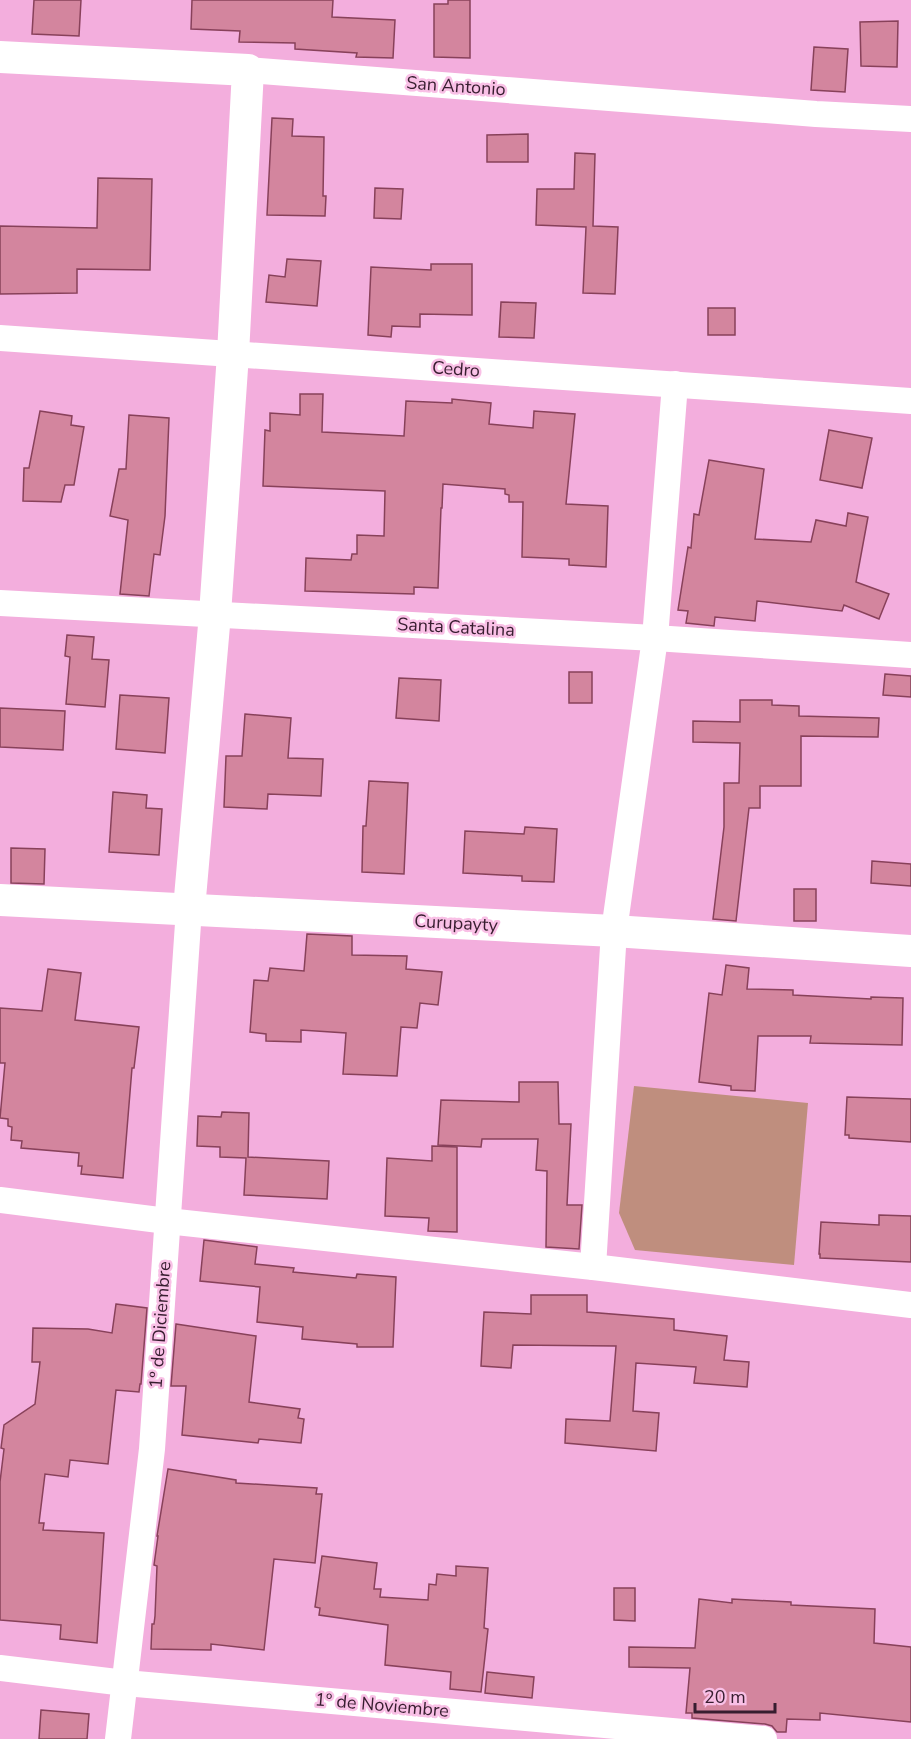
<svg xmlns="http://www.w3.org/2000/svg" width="911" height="1739" font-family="'Nunito Sans',sans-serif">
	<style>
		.green { fill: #bf8e7e }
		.building { fill: #d3859e; stroke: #88415a; stroke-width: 1.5 }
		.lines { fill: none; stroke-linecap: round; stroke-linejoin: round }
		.minor { stroke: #fff; stroke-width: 26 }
		.tertiary { stroke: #fff; stroke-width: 32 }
		.labels { text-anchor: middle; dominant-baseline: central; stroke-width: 5; stroke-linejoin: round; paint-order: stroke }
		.street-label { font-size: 18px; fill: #371d2f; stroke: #f9c0e6 }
	</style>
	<rect width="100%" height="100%" fill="#f3aedd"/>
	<polygon class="green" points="634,1086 808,1103 794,1265 635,1250 619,1213"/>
	<g class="building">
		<polygon points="34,0 81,0 79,36 32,34"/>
		<polygon points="192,0 333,0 332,17 395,20 393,58 356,57 357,53 295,49 295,43 239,42 240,31 191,29"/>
		<polygon points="448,0 470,0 470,58 434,57 434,4 448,4"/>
		<polygon points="898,21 897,67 861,66 860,22"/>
		<polygon points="814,47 848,49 845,92 811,90"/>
		<polygon points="272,118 293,119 292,136 324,137 323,196 326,196 325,216 267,215"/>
		<polygon points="528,134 528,162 487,162 487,135"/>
		<polygon points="575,153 595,154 593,226 618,227 615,294 583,293 586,227 536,225 537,189 574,189"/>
		<polygon points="98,178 152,179 150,270 77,269 77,293 0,294 0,226 97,228"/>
		<polygon points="375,188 403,189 401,219 374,218"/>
		<polygon points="287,259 321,261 317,306 266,302 269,275 285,277"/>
		<polygon points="431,264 472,264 472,315 420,314 420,327 392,326 391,337 368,335 371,267 431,270"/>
		<polygon points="501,302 536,303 534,338 499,337"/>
		<rect x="708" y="308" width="27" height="27"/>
		<polygon points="300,394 323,394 322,432 404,436 406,401 452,403 452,399 491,403 489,424 533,428 534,411 575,414 566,504 608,506 606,567 569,565 569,559 522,557 523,502 509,502 509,495 505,494 505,489 443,484 442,508 441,508 438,588 414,587 414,594 305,591 306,558 351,560 352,554 357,554 357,535 384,536 385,491 263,486 265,430 270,431 270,413 300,415"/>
		<polygon points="40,411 72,416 71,425 84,427 74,485 65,485 61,502 23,501 24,468 29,468"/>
		<polygon points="129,415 169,418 165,516 160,555 154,554 149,596 120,594 128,520 110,516 119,469 126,469"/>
		<polygon points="829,430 872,438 862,488 820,480"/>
		<polygon points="709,460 764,469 755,539 811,542 816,520 846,526 848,513 868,517 856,582 889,594 879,619 844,605 842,611 757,601 755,621 715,617 714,626 686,623 688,611 678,610 688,547 691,548 694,514 699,515"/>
		<polygon points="67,635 94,637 92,659 109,660 105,707 66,704 70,657 65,656"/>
		<rect x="569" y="672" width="23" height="31"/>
		<polygon points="885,674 911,676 911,697 883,695"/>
		<polygon points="399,678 441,680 439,721 396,718"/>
		<polygon points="120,695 169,698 165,753 116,749"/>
		<polygon points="740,700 772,700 772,705 799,706 799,716 879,718 878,737 801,736 801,786 760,786 760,808 749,808 736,921 713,919 724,827 724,783 739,783 740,743 693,742 693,721 740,722"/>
		<polygon points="0,708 65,711 63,750 0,747"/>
		<polygon points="245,714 291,718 288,758 323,759 321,796 268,794 267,809 224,807 226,756 242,756"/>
		<polygon points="369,781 408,783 404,874 362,872 363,826 366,826"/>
		<polygon points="113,792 147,795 146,808 162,809 159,855 109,852"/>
		<polygon points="525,827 557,829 554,882 522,881 522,876 463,873 465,831 524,834"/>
		<polygon points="11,848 45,849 44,884 11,883"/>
		<polygon points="872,861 911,864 911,886 871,883"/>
		<rect x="794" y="889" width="22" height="32"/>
		<polygon points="307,934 352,936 352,955 407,956 406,969 442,972 438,1005 420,1003 417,1028 401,1027 397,1076 343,1074 346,1033 301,1030 301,1042 266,1041 266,1034 250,1032 254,980 268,981 270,968 304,971"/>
		<polygon points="726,965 749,968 747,989 793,990 793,995 871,999 871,997 903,998 902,1045 810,1043 811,1036 758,1036 755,1091 731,1090 731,1086 699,1082 709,993 722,995"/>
		<polygon points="48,969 81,973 75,1020 139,1027 134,1068 132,1068 123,1178 81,1174 82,1166 78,1166 79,1153 21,1148 22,1141 11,1140 12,1127 8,1126 8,1119 0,1118 5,1063 0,1063 0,1008 42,1011"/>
		<polygon points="519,1082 558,1082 559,1124 571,1124 567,1205 582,1205 579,1249 546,1247 547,1171 536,1170 538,1139 482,1139 481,1147 438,1145 441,1100 519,1102"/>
		<polygon points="847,1097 911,1099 911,1142 849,1138 849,1135 845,1135"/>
		<polygon points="222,1112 249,1113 248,1157 329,1161 327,1199 244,1195 246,1158 220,1157 220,1147 197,1146 198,1116 221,1117"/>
		<polygon points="432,1146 457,1147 457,1232 428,1231 429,1218 385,1216 387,1158 432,1161"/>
		<polygon points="879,1215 911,1216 911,1262 820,1258 820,1254 819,1254 821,1222 879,1225"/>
		<polygon points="204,1240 257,1247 255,1264 294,1268 293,1272 356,1278 357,1274 396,1277 393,1347 357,1347 357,1344 302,1339 303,1327 257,1322 260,1287 200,1281"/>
		<polygon points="531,1295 587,1295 587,1312 674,1319 674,1330 727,1336 724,1360 749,1362 747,1387 694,1383 696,1367 636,1363 633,1411 659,1413 656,1451 565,1443 566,1419 610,1421 616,1346 513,1345 511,1368 481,1366 484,1312 531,1314"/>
		<polygon points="116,1304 147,1308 141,1384 140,1384 139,1392 116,1390 108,1464 70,1460 68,1477 45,1474 39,1523 44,1523 43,1530 104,1533 97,1643 60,1639 61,1625 0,1620 0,1482 4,1449 1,1448 4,1425 35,1404 40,1362 32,1362 33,1328 88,1329 112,1333"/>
		<polygon points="176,1324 256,1336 249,1402 300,1409 298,1418 304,1419 301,1443 259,1439 258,1443 182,1435 186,1386 171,1386"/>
		<polygon points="168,1469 236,1480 236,1483 317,1488 316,1494 322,1494 315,1563 274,1559 264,1650 211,1644 211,1650 151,1649 152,1624 154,1624 155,1616 157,1566 154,1565 158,1536 157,1536"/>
		<polygon points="322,1556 377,1563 374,1589 381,1589 380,1597 428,1600 429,1584 436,1585 437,1574 456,1576 456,1566 488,1568 484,1628 488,1629 481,1692 450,1689 451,1672 385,1665 388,1625 319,1615 320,1608 315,1607"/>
		<polygon points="614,1588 635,1588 635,1621 614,1620"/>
		<polygon points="699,1599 732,1603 732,1599 791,1602 791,1605 875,1609 874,1643 911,1647 911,1722 820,1713 820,1720 787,1719 786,1732 777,1732 772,1726 765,1724 692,1718 692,1713 686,1713 690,1668 629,1667 629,1647 695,1648"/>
		<polygon points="487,1672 534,1677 532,1698 485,1693"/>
		<polygon points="41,1710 89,1714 87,1739 39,1739"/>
	</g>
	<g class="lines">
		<g class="minor">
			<polyline points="248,70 816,114 911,119"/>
			<polyline points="0,338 911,401"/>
			<polyline points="0,603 655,638 911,655"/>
			<polyline points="0,1200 167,1221 593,1267 911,1305"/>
			<polyline points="593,1267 614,931 655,638 675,384"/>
			<polyline points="0,1668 125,1683 764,1739"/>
			<polyline points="118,1739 152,1449 189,909"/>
		</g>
		<g class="tertiary">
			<polyline points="0,57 248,70 233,354 215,614 189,909"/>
			<polyline points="0,900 614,931 911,951"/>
		</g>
	</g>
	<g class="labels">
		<g class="street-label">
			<text transform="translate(456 86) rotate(4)">San Antonio</text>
			<text transform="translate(456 369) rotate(4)">Cedro</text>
			<text transform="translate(456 627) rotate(3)">Santa Catalina</text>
			<text transform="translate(456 923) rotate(3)">Curupayty</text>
			<text transform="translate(160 1325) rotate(-86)">1º de Diciembre</text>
			<text transform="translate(382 1705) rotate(5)">1º de Noviembre</text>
		</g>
	</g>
	<path d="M695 1703v9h80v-9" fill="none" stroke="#371d2f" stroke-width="3"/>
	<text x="704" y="1703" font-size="18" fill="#371d2f" stroke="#f9c0e6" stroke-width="4.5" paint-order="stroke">20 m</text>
</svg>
